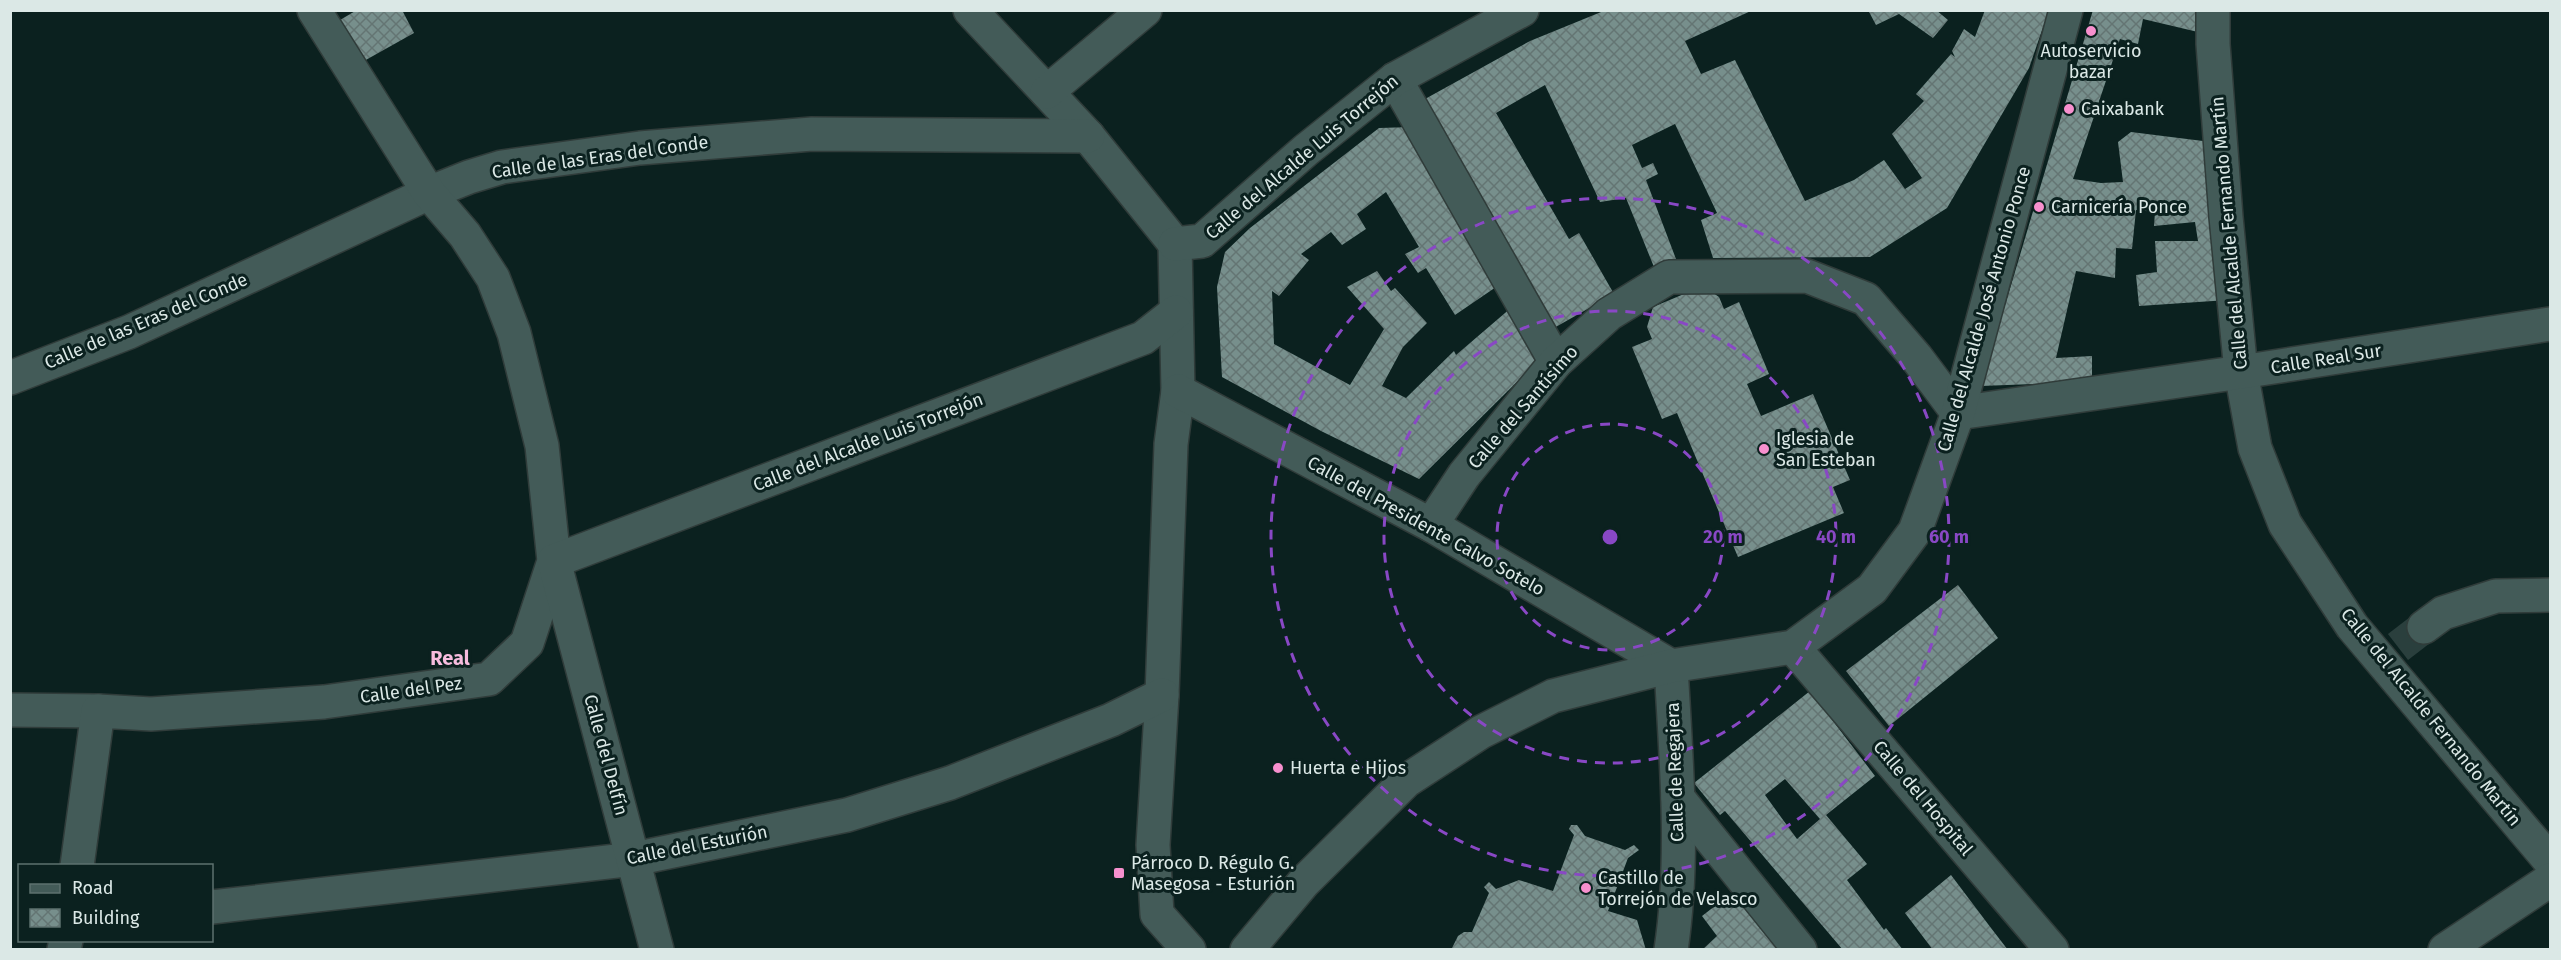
<svg xmlns="http://www.w3.org/2000/svg" width="2561" height="960" font-family="'Fira Sans',sans-serif">
	<style>
		.building { fill: url(#building-cross-hatch); fill-rule: evenodd }
		.lines { fill: none; stroke-linecap: round; stroke-linejoin: round }
		.minor-tunnel { stroke: #2a3f3d; stroke-width: 33; stroke-dasharray: 33 16; stroke-linecap: butt }
		.minor-casing { stroke: #303c3a; stroke-width: 36 }
		.minor { stroke: #435b58; stroke-width: 33 }
		.ring { fill: none; stroke: #8948c5; stroke-width: 3; stroke-dasharray: 10 8 }
		.poi-dot { fill: #f790ce; stroke: #0b211f; stroke-width: 2 }
		.labels { text-anchor: middle; dominant-baseline: central; stroke-width: 6; stroke-linejoin: round; paint-order: stroke }
		.poi-label { font-size: 18px; fill: #dbe8e6; stroke: #0b211f; text-anchor: start }
		.street-label { font-size: 18px; fill: #dbe8e6; stroke: #0b211f }
		.neighbourhood-label { font-size: 20px; font-weight: bold; fill: #f7bcde; stroke: #0b211f }
		.centre { fill: #8948c5; stroke: #0b211f; stroke-width: 3 }
		.ring-label { font-size: 18px; text-anchor: middle; font-weight: bold; fill: #8948c5; stroke: #0b211f; stroke-width: 6; stroke-linejoin: round; paint-order: stroke }
	</style>
	<defs>
		<pattern id="building-cross-hatch" width="8" height="8" patternUnits="userSpaceOnUse" patternTransform="scale(1.5)"><rect width="8" height="8" fill="#778f8c"/><path d="M0 0l8 8M0 8l8-8" fill="none" stroke="#647573"/></pattern>
	</defs>
	<rect width="100%" height="100%" fill="#0b211f"/>
	<g class="building">
		<polygon points="357,10 402,10 414,33 364,61 340,20"/>
		<polygon points="1606,10 1753,10 1685,41 1701,74 1735,60 1805,201 1854,180 1884,160 1905,189 1922,178 1892,134 1924,101 1916,94 1951,54 1955,57 1952,51 1964,29 1975,37 1985,10 2049,10 2029,68 1947,208 1870,257 1713,258 1701,220 1717,213 1675,124 1632,145 1642,168 1653,163 1658,174 1646,180 1676,259 1654,267 1626,198 1600,202 1545,85 1496,113 1569,239 1579,233 1614,294 1554,328 1425,99 1530,41"/>
		<polygon points="1868,10 1936,10 1948,20 1933,38 1899,14 1876,25"/>
		<polygon points="2093,10 2200,10 2198,32 2143,19 2138,44 2120,39 2073,179 2101,183 2123,182 2118,142 2131,132 2211,142 2228,300 2139,306 2136,275 2157,272 2155,241 2198,241 2195,222 2154,226 2155,212 2136,210 2132,249 2116,248 2115,278 2076,271 2056,358 2092,356 2092,382 1981,386"/>
		<polygon points="1411,127 1499,285 1455,315 1426,268 1418,273 1405,254 1419,247 1386,192 1357,214 1366,229 1342,245 1331,232 1301,254 1309,260 1279,296 1272,291 1274,344 1350,385 1384,329 1347,287 1377,271 1391,291 1395,288 1427,323 1403,347 1382,386 1406,398 1454,351 1456,355 1512,307 1541,358 1419,479 1321,431 1222,377 1217,287 1225,252 1250,228 1379,128"/>
		<polygon points="1703,286 1719,297 1724,309 1739,302 1769,374 1747,384 1761,416 1813,394 1850,480 1833,487 1844,513 1738,557 1677,413 1662,419 1632,347 1652,339 1647,327 1653,307"/>
		<polygon points="1958,585 1998,638 1889,726 1846,671"/>
		<path d="M1810,691L1875,776L1826,815L1867,864L1847,880L1884,930L1886,928L1903,950H1843L1725,811L1720,815L1694,783ZM1785,779L1820,819L1797,839L1765,795Z"/>
		<polygon points="1571,825 1577,825 1585,836 1625,850 1634,845 1639,850 1628,858 1608,911 1637,920 1646,950 1451,950 1458,936 1464,932 1472,932 1489,893 1484,887 1489,882 1496,889 1519,880 1553,891 1574,835 1569,829"/>
		<polygon points="1951,875 1991,928 2008,950 1933,950 1905,913"/>
		<polygon points="1737,889 1784,950 1702,950 1717,936 1702,916"/>
	</g>
	<g class="lines">
		<polyline class="minor-tunnel" points="2398,647 2424,627"/>
		<g class="minor-casing">
			<g id="minor">
				<polyline points="970,10 1088,136 1175,244"/>
				<polyline points="2213,10 2213,44 2226,217 2241,372 2255,448 2285,524 2352,626 2550,861"/>
				<polyline points="1395,79 1556,362"/>
				<polyline points="1047,92 1145,10"/>
				<polyline points="1175,244 1178,391 1171,444 1162,695 1153,845 1157,914 1189,950"/>
				<polyline points="1175,244 1202,241 1306,150 1395,79 1522,10"/>
				<polyline points="10,378 129,332 429,193 469,177 502,167 640,148 812,134 1088,136"/>
				<polyline points="1178,391 1431,525 1671,666"/>
				<polyline points="1431,525 1464,475 1556,362 1609,314 1669,277 1807,276 1866,299 1916,357 1958,413 2241,372 2550,324"/>
				<polyline points="2424,627 2443,613 2496,596 2550,595"/>
				<polyline points="1793,647 2052,950"/>
				<path d="M1671,666C1676,761 1685,856 1671,950"/>
				<polyline points="10,710 98,711"/>
				<polyline points="1678,798 1800,950"/>
				<polyline points="77,866 98,711 151,714 324,702 489,679 527,643 554,561 542,446 514,333 493,278 465,235 429,193 314,10"/>
				<polyline points="212,907 634,859 847,815 950,783 1111,720 1162,695"/>
				<polyline points="64,950 66,940"/>
				<polyline points="657,950 554,561 1143,338 1176,312"/>
				<polyline points="1247,950 1304,882 1406,781 1481,732 1553,696 1671,666 1793,647 1872,589 1915,531 1958,413 2066,10"/>
				<polyline points="2445,950 2550,880"/>
			</g>
		</g>
		<use href="#minor" class="minor"/>
	</g>
	<g class="ring">
		<circle cx="1610" cy="537" r="113"/>
		<circle cx="1610" cy="537" r="226"/>
		<circle cx="1610" cy="537" r="339"/>
	</g>
	<g class="poi-dot">
		<circle cx="2091" cy="31" r="6"/>
		<circle cx="2069" cy="109" r="6"/>
		<circle cx="2039" cy="207" r="6"/>
		<circle cx="1764" cy="449" r="6"/>
		<circle cx="1278" cy="768" r="6"/>
		<rect x="1113" y="867" width="12" height="12" rx="3"/>
		<circle cx="1586" cy="888" r="6"/>
	</g>
	<g class="labels">
		<g class="poi-label">
			<text x="2091" y="51" text-anchor="middle">Autoservicio<tspan x="2091" dy="21">bazar</tspan></text>
			<text x="2081" y="109">Caixabank</text>
			<text x="2051" y="207">Carnicería Ponce</text>
			<text x="1776" y="439">Iglesia de<tspan x="1776" dy="21">San Esteban</tspan></text>
			<text x="1290" y="768">Huerta e Hijos</text>
			<text x="1131" y="863">Párroco D. Régulo G.<tspan x="1131" dy="21">Masegosa - Esturión</tspan></text>
			<text x="1598" y="878">Castillo de<tspan x="1598" dy="21">Torrejón de Velasco</tspan></text>
		</g>
		<g class="street-label">
			<text transform="translate(600 157) rotate(-8)">Calle de las Eras del Conde</text>
			<text transform="translate(1302 157) rotate(-40)">Calle del Alcalde Luis Torrejón</text>
			<text transform="translate(2229 233) rotate(-95)">Calle del Alcalde Fernando Martín</text>
			<text transform="translate(1984 309) rotate(-74)">Calle del Alcalde José Antonio Ponce</text>
			<text transform="translate(146 321) rotate(-23)">Calle de las Eras del Conde</text>
			<text transform="translate(2326 359) rotate(-9)">Calle Real Sur</text>
			<text transform="translate(1523 407) rotate(-49)">Calle del Santísimo</text>
			<text transform="translate(868 442) rotate(-21)">Calle del Alcalde Luis Torrejón</text>
			<text transform="translate(1426 526) rotate(29)">Calle del Presidente Calvo Sotelo</text>
			<text transform="translate(411 690) rotate(-8)">Calle del Pez</text>
			<text transform="translate(2431 717) rotate(51)">Calle del Alcalde Fernando Martín</text>
			<text transform="translate(606 755) rotate(75)">Calle del Delfín</text>
			<text transform="translate(1675 772) rotate(-92)">Calle de Regajera</text>
			<text transform="translate(1923 798) rotate(50)">Calle del Hospital</text>
			<text transform="translate(697 845) rotate(-11)">Calle del Esturión</text>
		</g>
		<g class="neighbourhood-label">
			<text x="450" y="658">Real</text>
		</g>
	</g>
	<circle cx="1610" cy="537" r="9" class="centre"/>
	<g class="ring-label">
		<text x="1723" y="543">20 m</text>
		<text x="1836" y="543">40 m</text>
		<text x="1949" y="543">60 m</text>
	</g>
	<rect width="2561" height="960" fill="none" stroke="#dbe8e6" stroke-width="24"/>
	<rect x="18" y="864" width="195" height="78" fill="#0b211f" stroke="#5e716f" stroke-width="1.5"/>
	<rect x="30" y="884" width="30" height="9" fill="#435b58" stroke="#5e716f" stroke-width="1.5"/>
	<text x="72" y="894" font-size="18" fill="#dbe8e6">Road</text>
	<rect x="30" y="909" width="30" height="18" fill="url(#building-cross-hatch)" stroke="#5e716f" stroke-width="1.5"/>
	<text x="72" y="924" font-size="18" fill="#dbe8e6">Building</text>
</svg>
